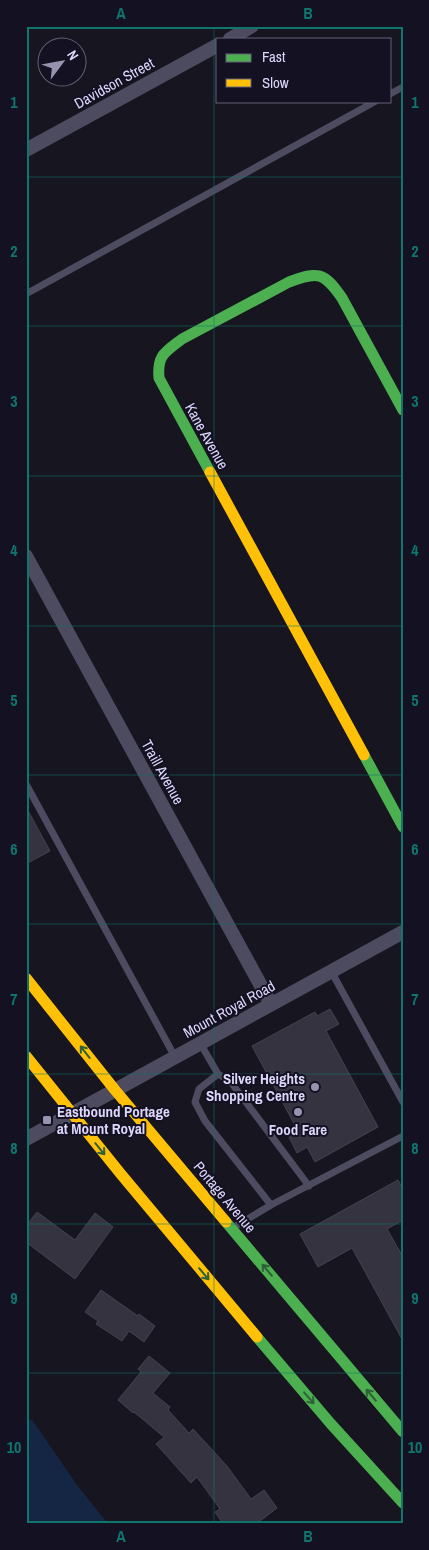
<svg xmlns="http://www.w3.org/2000/svg" width="429" height="1550" font-family="'Archivo Narrow',sans-serif">
	<style>
		.water { fill: #152645 }
		.building { fill: #363341; stroke: #444152 }
		.lines { fill: none; stroke-linecap: round; stroke-linejoin: round }
		.lane { stroke: #4d4b5f; stroke-width: 7 }
		.street { stroke: #4d4b5f; stroke-width: 14 }
		.fast { stroke: #4caf50; stroke-width: 11 }
		.slow { stroke: #ffc107; stroke-width: 11 }
		.oneway { stroke: #30603a }
		.grid { fill: none; stroke: #0f766e; stroke-width: 1; stroke-opacity: 0.55 }
		.poi-dot { fill: #9793ae; stroke: #141123; stroke-width: 2 }
		.labels { text-anchor: middle; dominant-baseline: central; stroke-width: 4; stroke-linejoin: round; paint-order: stroke }
		.street-label { font-size: 15px; fill: #dcd7fb; stroke: #141123 }
		.poi-label { font-size: 15px; font-weight: bold; fill: #dcd7fb; stroke: #141123; text-anchor: end }
		.neatline { fill: none; stroke: #0f766e; stroke-width: 2 }
		.grid-label { font-size: 16px; text-anchor: middle; font-weight: bold; fill: #0f766e }
	</style>
	<rect width="100%" height="100%" fill="#17151f"/>
	<polygon class="water" points="26,1418 33,1421 77,1485 108,1524 26,1524"/>
	<g class="building">
		<polygon points="26,807 50,851 26,864"/>
		<polygon points="330,1009 339,1024 326,1031 378,1127 315,1162 307,1147 297,1153 289,1137 298,1131 252,1046 315,1012 317,1016"/>
		<polygon points="398,1180 403,1189 403,1220 387,1229 403,1257 403,1341 352,1248 318,1267 300,1234"/>
		<polygon points="37,1212 75,1240 95,1213 113,1227 75,1279 26,1242 26,1226"/>
		<polygon points="101,1290 138,1316 139,1314 155,1326 144,1342 129,1331 122,1341 96,1324 98,1321 85,1312"/>
		<polygon points="149,1356 170,1373 153,1393 170,1407 168,1410 189,1433 193,1429 227,1466 251,1499 264,1490 277,1508 256,1524 223,1524 215,1512 220,1509 197,1477 191,1483 156,1444 164,1437 134,1412 133,1413 118,1400 141,1372 138,1369"/>
	</g>
	<g class="lines">
		<g class="lane">
			<polyline points="390,94 403,87"/>
			<polyline points="26,294 376,101"/>
			<polyline points="26,784 175,1057"/>
			<polyline points="331,971 403,1102"/>
			<polyline points="200,1043 218,1074 199,1089 195,1102 205,1121 271,1205 236,1226"/>
			<polyline points="218,1074 230,1081 309,1186"/>
			<polyline points="271,1205 403,1136"/>
		</g>
		<g class="street">
			<polyline points="230,39 252,26"/>
			<polyline points="26,150 218,45"/>
			<polyline points="26,556 271,1004"/>
			<polyline points="26,1139 403,932"/>
		</g>
		<g class="fast">
			<path d="M210,472L159,378C157,355 165,352 182,339L289,282C318,271 324,272 342,298L403,410"/>
			<polyline points="364,755 403,827"/>
			<polyline points="226,1222 403,1432"/>
			<polyline points="257,1337 331,1424 403,1503"/>
		</g>
		<g class="slow">
			<polyline points="210,472 364,755"/>
			<polyline points="26,978 115,1090 226,1222"/>
			<polyline points="26,1056 120,1173 257,1337"/>
		</g>
	</g>
	<defs><path id="oneway-shaft" d="M-6 0H5M1.5-3L5.5 0L1.5 3" fill="none" stroke-width="1.6" stroke-linecap="round" stroke-linejoin="round" transform="scale(1.25)"/></defs>
	<g class="oneway">
		<use href="#oneway-shaft" transform="translate(85 1052) rotate(-128)"/>
		<use href="#oneway-shaft" transform="translate(100 1149) rotate(51)"/>
		<use href="#oneway-shaft" transform="translate(267 1270) rotate(-130)"/>
		<use href="#oneway-shaft" transform="translate(204 1274) rotate(50)"/>
		<use href="#oneway-shaft" transform="translate(371 1395) rotate(-130)"/>
		<use href="#oneway-shaft" transform="translate(309 1398) rotate(49)"/>
	</g>
	<path class="grid" d="M214,26V1524M26,177H403M26,326H403M26,476H403M26,626H403M26,775H403M26,924H403M26,1074H403M26,1224H403M26,1373H403"/>
	<g class="poi-dot">
		<circle cx="315" cy="1087" r="5"/>
		<circle cx="298" cy="1112" r="5"/>
		<rect x="42" y="1115" width="10" height="10" rx="2.5"/>
	</g>
	<g class="labels">
		<g class="street-label">
			<text transform="translate(114 83) rotate(-29)">Davidson Street</text>
			<text transform="translate(207 436) rotate(61)">Kane Avenue</text>
			<text transform="translate(163 772) rotate(61)">Traill Avenue</text>
			<text transform="translate(229 1009) rotate(-29)">Mount Royal Road</text>
			<text transform="translate(225 1197) rotate(50)">Portage Avenue</text>
		</g>
		<g class="poi-label">
			<text x="305" y="1078">Silver Heights<tspan x="305" dy="17">Shopping Centre</tspan></text>
			<text x="57" y="1111" text-anchor="start">Eastbound Portage<tspan x="57" dy="17">at Mount Royal</tspan></text>
			<text x="298" y="1129" text-anchor="middle">Food Fare</text>
		</g>
	</g>
	<rect width="429" height="1550" fill="none" stroke="#141123" stroke-width="55"/>
	<rect x="216" y="38" width="175" height="65" fill="#141123" stroke="#646079"/>
	<rect x="226" y="54" width="25" height="8" fill="#4caf50" stroke="#646079"/>
	<text x="262" y="62" font-size="15" fill="#dcd7fb">Fast</text>
	<rect x="226" y="79" width="25" height="8" fill="#ffc107" stroke="#646079"/>
	<text x="262" y="88" font-size="15" fill="#dcd7fb">Slow</text>
	<g transform="translate(62 62) rotate(58)"><circle r="24" fill="#141123" stroke="#646079"/>
	<path d="M0-4L9 19L0 12L-9 19Z" fill="#9793ae"/>
	<text y="-8" font-size="14" font-weight="bold" text-anchor="middle" fill="#dcd7fb">N</text>
	</g>
	<rect x="28" y="28" width="374" height="1494" class="neatline"/>
	<g class="grid-label">
		<text x="121" y="19">A</text>
		<text x="308" y="19">B</text>
		<text x="14" y="108">1</text>
		<text x="415" y="108">1</text>
		<text x="14" y="257">2</text>
		<text x="415" y="257">2</text>
		<text x="14" y="407">3</text>
		<text x="415" y="407">3</text>
		<text x="14" y="556">4</text>
		<text x="415" y="556">4</text>
		<text x="14" y="706">5</text>
		<text x="415" y="706">5</text>
		<text x="14" y="855">6</text>
		<text x="415" y="855">6</text>
		<text x="14" y="1005">7</text>
		<text x="415" y="1005">7</text>
		<text x="14" y="1154">8</text>
		<text x="415" y="1154">8</text>
		<text x="14" y="1304">9</text>
		<text x="415" y="1304">9</text>
		<text x="14" y="1453">10</text>
		<text x="415" y="1453">10</text>
		<text x="121" y="1542">A</text>
		<text x="308" y="1542">B</text>
	</g>
</svg>
